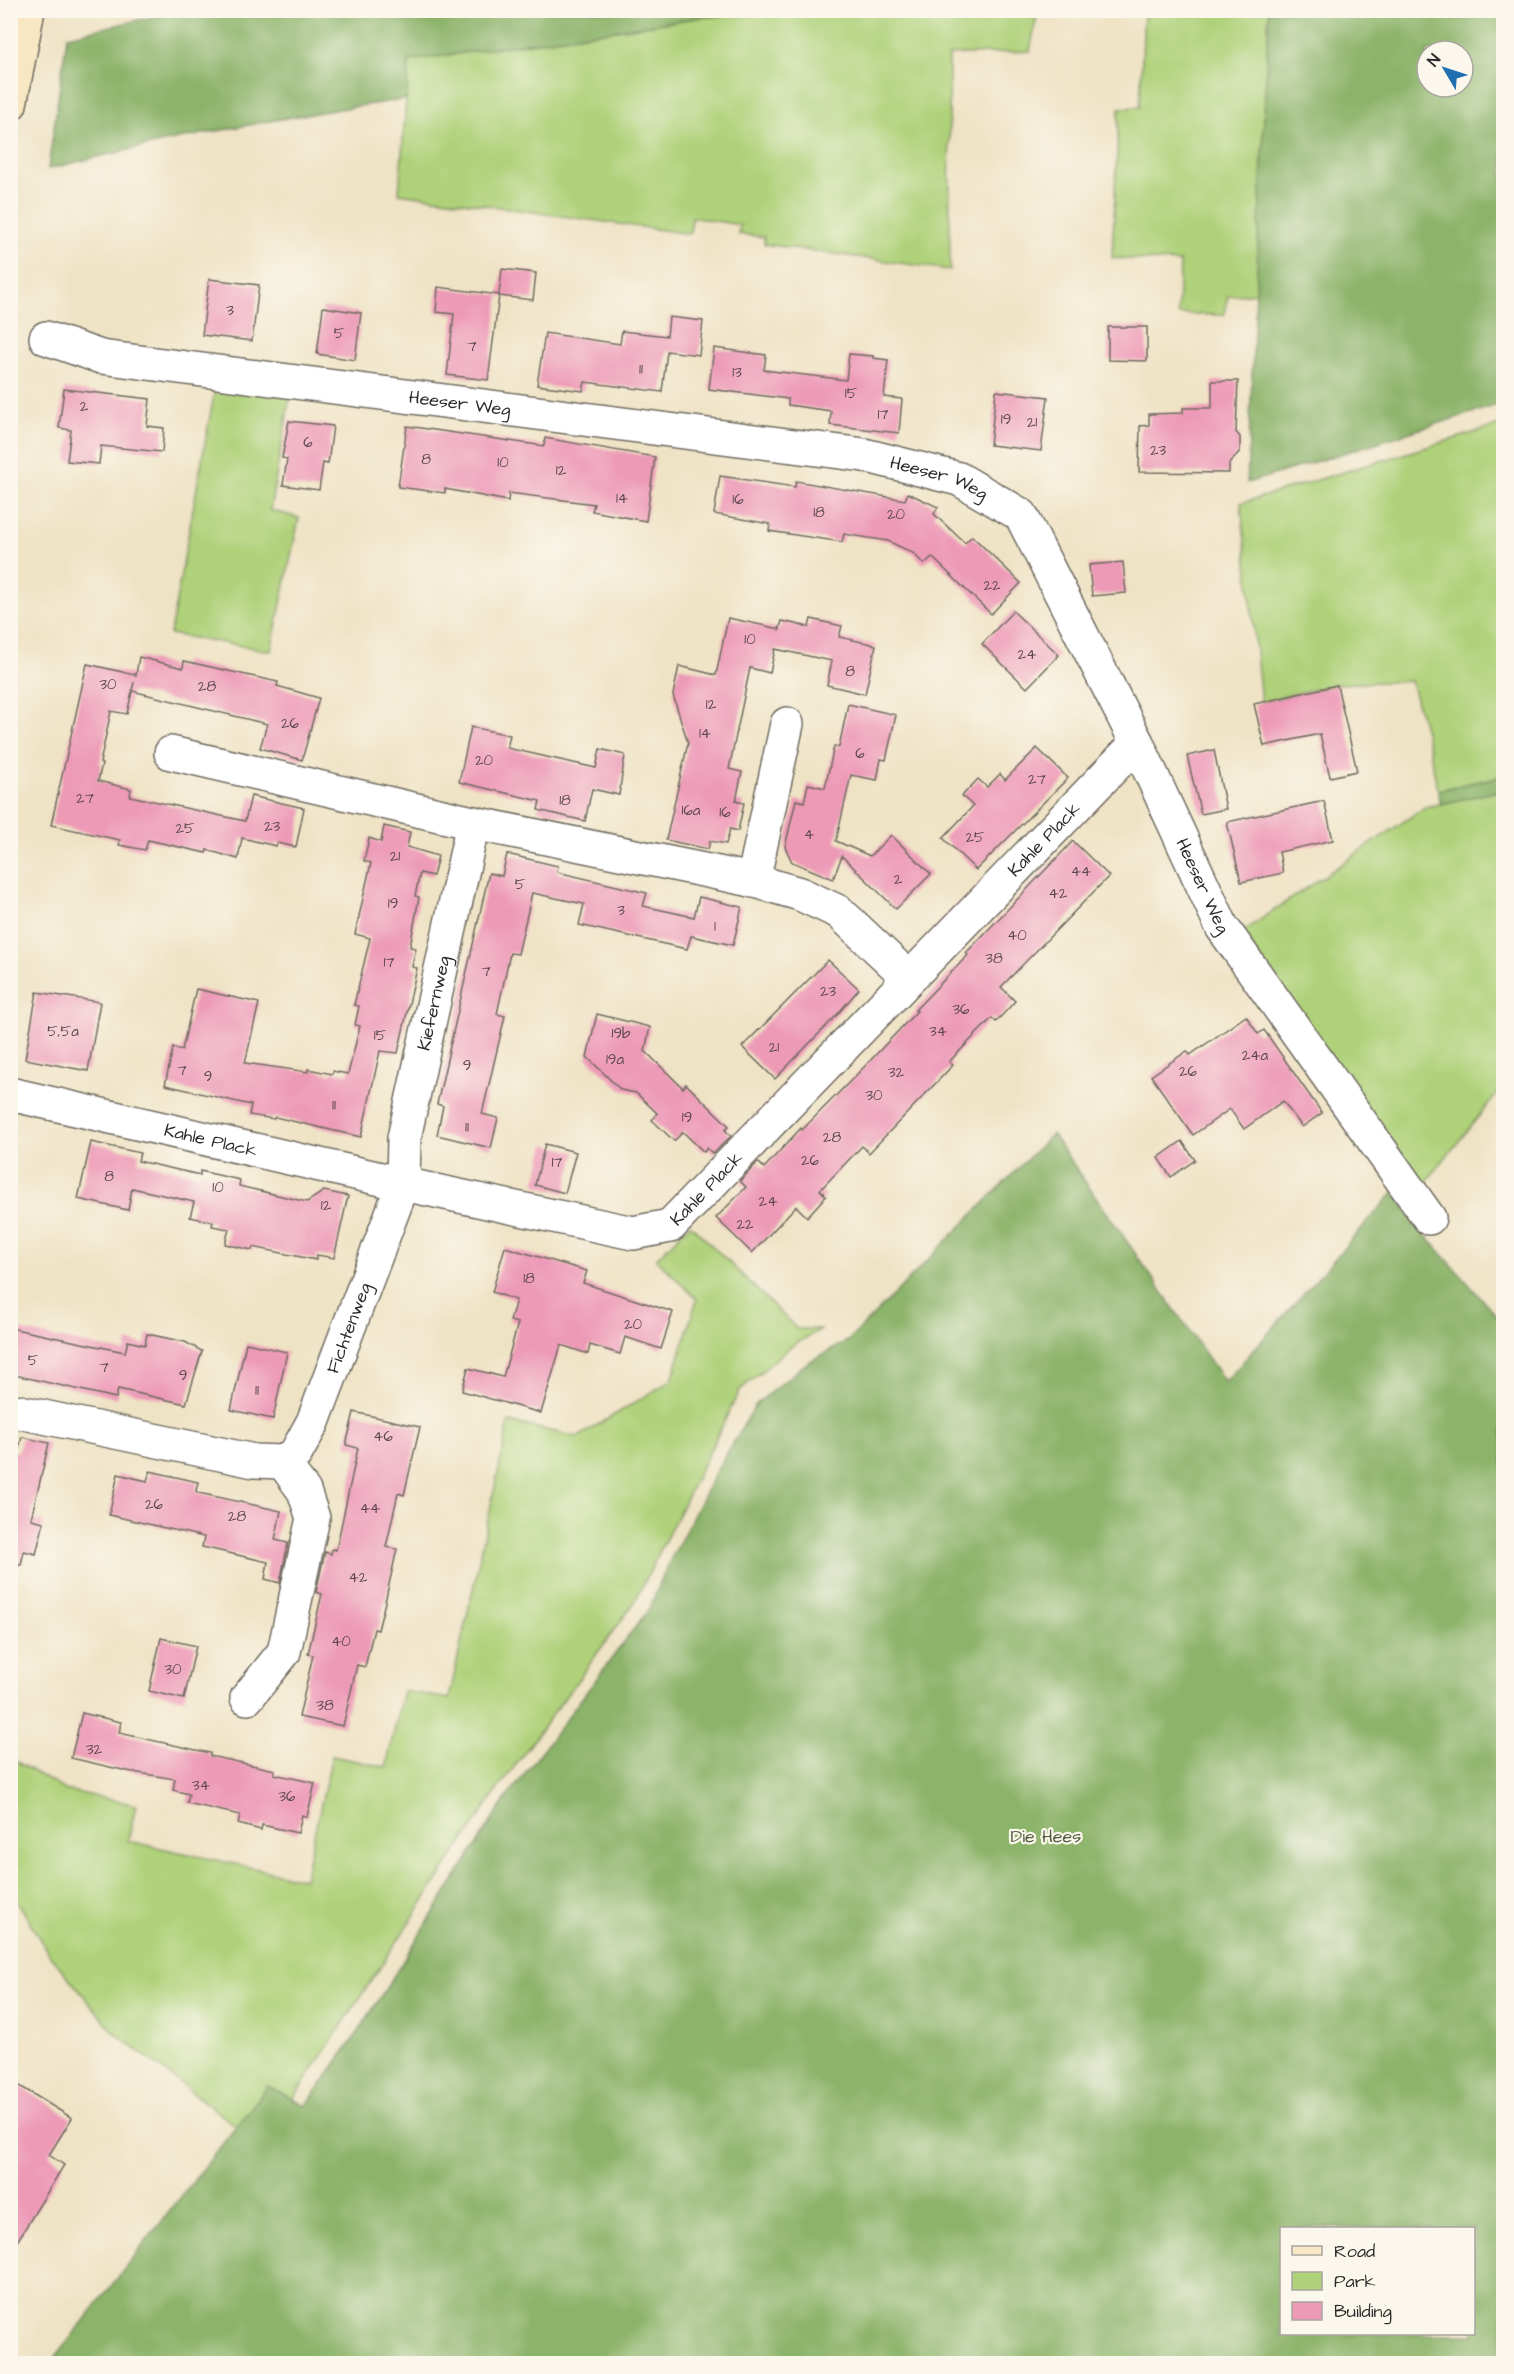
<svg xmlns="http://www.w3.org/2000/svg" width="1514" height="2374" font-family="'Architects Daughter',sans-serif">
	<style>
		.green { fill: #afd179; stroke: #6d7e52; stroke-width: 1.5 }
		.forest { fill: #8bb369; stroke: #5b6f4a; stroke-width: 1.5; fill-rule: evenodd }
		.building { fill: #ed9ab7 }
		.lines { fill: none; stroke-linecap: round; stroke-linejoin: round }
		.minor-casing { stroke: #706b61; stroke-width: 36 }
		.secondary-casing { stroke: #706b61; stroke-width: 36 }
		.minor { stroke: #fff; stroke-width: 33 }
		.secondary { stroke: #f8e7c3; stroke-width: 33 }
		.labels { text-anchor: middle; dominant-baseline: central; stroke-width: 4.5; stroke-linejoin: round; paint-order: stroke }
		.number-label { font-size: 15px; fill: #5c474e }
		.street-label { font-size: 18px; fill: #2b2b2b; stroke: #fbf7ec }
		.park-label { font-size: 18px; fill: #535d42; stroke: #fbf7ec }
	</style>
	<rect width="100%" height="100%" fill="#fbf7ec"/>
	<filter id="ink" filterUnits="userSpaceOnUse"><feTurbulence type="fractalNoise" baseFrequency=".0167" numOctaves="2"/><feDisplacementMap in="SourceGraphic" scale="12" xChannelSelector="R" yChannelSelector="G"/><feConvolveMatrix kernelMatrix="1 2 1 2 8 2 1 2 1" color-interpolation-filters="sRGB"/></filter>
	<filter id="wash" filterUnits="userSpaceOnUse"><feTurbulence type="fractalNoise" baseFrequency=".008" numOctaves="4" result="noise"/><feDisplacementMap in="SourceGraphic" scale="24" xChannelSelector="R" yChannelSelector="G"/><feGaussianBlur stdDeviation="1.35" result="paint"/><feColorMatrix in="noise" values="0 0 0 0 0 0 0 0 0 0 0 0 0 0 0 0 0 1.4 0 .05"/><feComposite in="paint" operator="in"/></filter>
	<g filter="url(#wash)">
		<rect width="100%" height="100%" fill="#efe3c5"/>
		<g class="green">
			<polygon points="823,10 1038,11 1030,51 949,55 950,270 764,244 764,237 738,234 740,225 692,217 690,234 399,193 409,61 703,17"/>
			<polygon points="1144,11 1269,11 1256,293 1228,296 1224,315 1178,314 1180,262 1112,258 1119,108 1140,107"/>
			<polygon points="216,384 291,392 270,510 299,518 271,651 170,634"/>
			<polygon points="1503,424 1503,776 1438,790 1427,739 1411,681 1336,684 1261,702 1241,503"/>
			<polygon points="1503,790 1503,1086 1423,1186 1241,933 1425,807"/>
			<polygon points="690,1224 797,1329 821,1329 790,1347 740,1390 634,1603 495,1793 293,2099 268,2086 237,2127 115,2033 48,1953 21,1907 11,1895 10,1758 65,1790 136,1805 128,1841 304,1879 332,1756 386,1767 403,1691 449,1699 509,1422 578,1437 672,1380 697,1299 656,1259"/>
		</g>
		<g class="forest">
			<path d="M178,11V10L823,11L703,17L409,61L407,99C286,116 166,139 48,169L67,36Z"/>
			<path d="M1269,11H1503L1504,403L1247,483ZM1427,51H1463V87H1427Z"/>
			<polygon points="1503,776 1503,790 1441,804 1438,790"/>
			<path d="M1052,1134L1225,1382L1394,1192L1414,1222L1503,1323V2363L50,2364L268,2086L306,2106L357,2034L505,1800L649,1609L668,1565L713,1477L756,1404L807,1363L849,1340ZM1282,2228H1474V2334H1282Z"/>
		</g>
		<g id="blocks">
			<g class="building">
				<polygon points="502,269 536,273 533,300 499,296 488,380 447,375 454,314 436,312 438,287 499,295"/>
				<polygon points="209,279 259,285 252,341 202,335"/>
				<polygon points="323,307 361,313 355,360 317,354"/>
				<polygon points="669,317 703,321 699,355 667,351 662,392 585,382 583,391 537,385 545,333 620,344 622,331 667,336"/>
				<polygon points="1108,327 1147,327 1147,361 1108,360"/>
				<polygon points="714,348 766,355 764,370 846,380 849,354 873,356 873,358 888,360 884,397 902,399 899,433 830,425 831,411 788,405 788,399 709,389"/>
				<polygon points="1212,381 1238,381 1236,432 1240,437 1240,451 1229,464 1229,473 1139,472 1140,426 1149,425 1149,414 1183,413 1183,408 1212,408"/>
				<polygon points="64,389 150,399 147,426 164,428 162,452 101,446 99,464 67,461 71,430 59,428"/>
				<polygon points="996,391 1048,397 1041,451 990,445"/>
				<polygon points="289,421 333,426 328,464 323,463 319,490 283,485 287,459 282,458"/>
				<polygon points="407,426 544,446 545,438 655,457 646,521 592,511 594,504 509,493 508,501 445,489 445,493 398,487"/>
				<polygon points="720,476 795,487 796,481 905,500 908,493 938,507 934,514 965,543 972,536 1021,583 991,614 932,557 924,564 913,553 888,541 844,534 842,542 769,531 770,524 714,514"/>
				<polygon points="1123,562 1126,593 1092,596 1089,565"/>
				<polygon points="1013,611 1059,655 1027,688 982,644"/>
				<polygon points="728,618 780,629 779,631 782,621 809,627 811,619 842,626 839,637 876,645 865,694 827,685 832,661 775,649 770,673 750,668 729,769 742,772 736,801 744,803 738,831 730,829 726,844 710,841 708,849 666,840 688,743 673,695 679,666 716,675"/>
				<polygon points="139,657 183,668 184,661 278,682 277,686 319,698 302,760 260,748 267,724 132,691 134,682 127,714 111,711 100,763 102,764 98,781 131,789 130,796 245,821 251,796 304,808 296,847 277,843 276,846 242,838 238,859 207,850 206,853 148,840 145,850 119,845 120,840 51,825 87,664 136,675"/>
				<polygon points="1337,685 1357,771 1330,777 1320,734 1264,746 1254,704"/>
				<polygon points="848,704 896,715 886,760 881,759 877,780 851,775 836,841 870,856 891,835 931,874 896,909 842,856 833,879 792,862 785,847 796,800 804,802 808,784 825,788 834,746 839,747"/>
				<polygon points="471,727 510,735 507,748 596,768 600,749 625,755 619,795 592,789 585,821 538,810 540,801 459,782"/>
				<polygon points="1037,748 1068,778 976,870 943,838 973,806 962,796 978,779 987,787 1000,774 1005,780"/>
				<polygon points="1214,750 1226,809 1201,814 1187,756"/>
				<polygon points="1324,801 1333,840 1279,852 1283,873 1241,882 1227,822"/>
				<polygon points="384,826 410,832 407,847 438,856 433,876 420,873 415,896 419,897 410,947 416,948 412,967 417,968 398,1053 380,1051 361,1137 275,1117 274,1119 249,1115 251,1105 165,1085 173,1048 182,1050 196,989 259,1003 245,1063 308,1072 308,1069 332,1074 333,1071 348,1074 360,1026 355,1025 359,1006 354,1005 370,938 355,934 371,863 364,861 369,838 381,842"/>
				<polygon points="1073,841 1109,876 1001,987 1015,1001 996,1022 992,1018 949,1062 953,1065 869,1153 862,1146 820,1190 826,1196 807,1217 796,1206 752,1253 716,1218 746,1187 740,1181 758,1162 764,1168 801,1128 802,1130 866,1065 917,1011 915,1010 968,955 966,953"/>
				<polygon points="507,854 558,866 557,872 647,893 643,906 694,917 699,897 742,907 733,945 691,936 687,949 579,925 584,904 532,893 518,954 510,953 497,1014 505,1016 482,1114 498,1118 491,1148 437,1135 443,1106 437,1104 489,873 502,876"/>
				<polygon points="828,960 859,989 836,1016 775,1079 742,1047"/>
				<polygon points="37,992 100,1002 88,1071 25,1059"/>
				<polygon points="597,1014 650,1027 645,1051 683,1088 686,1084 729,1126 725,1130 731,1136 713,1154 707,1148 704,1152 683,1132 674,1141 652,1120 657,1113 636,1093 621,1090 587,1057"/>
				<polygon points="1246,1016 1258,1034 1264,1030 1322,1113 1302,1127 1283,1101 1244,1129 1230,1109 1193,1135 1151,1076 1187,1051 1190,1055"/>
				<polygon points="1182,1141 1195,1160 1171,1177 1158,1158"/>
				<polygon points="91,1142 140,1153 138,1161 200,1175 200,1171 240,1180 239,1186 307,1202 324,1191 348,1196 334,1258 317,1255 316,1260 253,1247 252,1250 225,1244 229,1229 212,1226 213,1222 190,1217 194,1202 132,1188 128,1210 78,1199"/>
				<polygon points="545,1144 576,1152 565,1193 535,1185"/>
				<polygon points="505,1247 587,1271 583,1283 673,1312 661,1349 625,1337 620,1354 590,1345 588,1354 561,1345 541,1413 462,1391 468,1368 503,1377 518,1323 510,1321 516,1300 492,1292"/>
				<polygon points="10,1328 125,1352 128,1341 145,1345 147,1334 185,1342 202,1351 186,1404 118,1389 116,1398 10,1374"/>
				<polygon points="246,1343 287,1352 273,1419 231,1410"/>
				<polygon points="354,1412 420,1427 404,1495 398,1493 386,1547 397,1549 385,1602 378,1630 374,1629 365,1667 357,1665 343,1726 299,1717 313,1655 308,1654 322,1594 316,1592 325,1552 331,1554 332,1549 336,1550 358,1448 346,1445"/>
				<polygon points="22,1437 49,1443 31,1519 44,1522 36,1554 24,1551 21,1565 10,1564 10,1450 18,1452"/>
				<polygon points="150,1471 198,1482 196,1491 199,1493 281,1511 275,1540 288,1543 280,1583 265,1579 268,1562 202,1547 204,1537 109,1515 118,1474 147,1481"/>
				<polygon points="161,1638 196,1646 184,1699 149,1691"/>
				<polygon points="82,1713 121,1722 119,1733 210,1753 210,1756 275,1770 274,1774 315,1783 307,1817 302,1815 298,1833 262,1825 261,1830 238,1824 240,1815 187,1803 189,1794 173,1790 175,1779 127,1771 71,1758"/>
				<polygon points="10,2080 72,2118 49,2155 64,2165 10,2253"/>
			</g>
		</g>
	</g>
	<g filter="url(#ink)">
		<use href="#blocks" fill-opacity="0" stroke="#706b61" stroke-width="1.5"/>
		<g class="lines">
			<g class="minor-casing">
				<g id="minor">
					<path id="s1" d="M46,338L101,357L864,455L959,479L1021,515L1137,743L1222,927L1429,1218"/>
					<polyline points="171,753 473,823 752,880 800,894 839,912 909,978"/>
					<polyline points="753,881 787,724"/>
					<path id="s2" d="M10,1094L403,1184L633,1233L670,1226L1137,743"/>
					<path id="s3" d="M10,1410L254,1461L283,1462L296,1453L313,1422L403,1184L404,1138L473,823"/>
					<polyline points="247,1698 284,1652 313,1518 304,1491 283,1462"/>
				</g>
			</g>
			<g class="secondary-casing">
				<polyline id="secondary" points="10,104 28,10"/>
			</g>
			<use href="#minor" class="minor"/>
			<use href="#secondary" class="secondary"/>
		</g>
	</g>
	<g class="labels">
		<g class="number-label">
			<text x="230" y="310">3</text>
			<text x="339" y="333">5</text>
			<text x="472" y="346">7</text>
			<text x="641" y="369">11</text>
			<text x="737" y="372">13</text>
			<text x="851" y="393">15</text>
			<text x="84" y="406">2</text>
			<text x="883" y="414">17</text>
			<text x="1006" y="419">19</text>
			<text x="1032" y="422">21</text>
			<text x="308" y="442">6</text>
			<text x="1158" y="450">23</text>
			<text x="426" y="459">8</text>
			<text x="503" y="462">10</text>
			<text x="561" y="470">12</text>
			<text x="622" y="498">14</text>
			<text x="738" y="499">16</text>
			<text x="819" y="512">18</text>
			<text x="896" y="514">20</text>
			<text x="992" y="585">22</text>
			<text x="750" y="639">10</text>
			<text x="1027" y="654">24</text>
			<text x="850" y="671">8</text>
			<text x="108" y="684">30</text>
			<text x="207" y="686">28</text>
			<text x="711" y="704">12</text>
			<text x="290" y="723">26</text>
			<text x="705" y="733">14</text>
			<text x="860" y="753">6</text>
			<text x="484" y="760">20</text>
			<text x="1037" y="779">27</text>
			<text x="85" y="798">27</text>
			<text x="565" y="800">18</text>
			<text x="691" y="810">16a</text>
			<text x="725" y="812">16</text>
			<text x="272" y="826">23</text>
			<text x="185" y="828">25</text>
			<text x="809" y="834">4</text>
			<text x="975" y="837">25</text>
			<text x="395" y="856">21</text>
			<text x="1081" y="871">44</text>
			<text x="898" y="879">2</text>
			<text x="520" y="884">5</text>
			<text x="1058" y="893">42</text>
			<text x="393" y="903">19</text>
			<text x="621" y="910">3</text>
			<text x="715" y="926">1</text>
			<text x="1017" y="935">40</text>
			<text x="994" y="958">38</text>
			<text x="389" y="962">17</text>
			<text x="486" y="971">7</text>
			<text x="828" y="991">23</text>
			<text x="961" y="1009">36</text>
			<text x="63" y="1031">5,5a</text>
			<text x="938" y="1031">34</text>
			<text x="621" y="1033">19b</text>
			<text x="380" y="1035">15</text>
			<text x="774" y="1047">21</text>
			<text x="1255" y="1055">24a</text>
			<text x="615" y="1059">19a</text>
			<text x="467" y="1065">9</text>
			<text x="182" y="1070">7</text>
			<text x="1188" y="1071">26</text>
			<text x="896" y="1072">32</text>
			<text x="208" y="1076">9</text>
			<text x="874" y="1095">30</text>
			<text x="334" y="1105">11</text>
			<text x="687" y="1117">19</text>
			<text x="467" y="1127">11</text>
			<text x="832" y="1137">28</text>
			<text x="810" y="1160">26</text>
			<text x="557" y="1162">17</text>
			<text x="109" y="1176">8</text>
			<text x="218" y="1187">10</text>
			<text x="768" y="1201">24</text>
			<text x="326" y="1205">12</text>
			<text x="745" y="1224">22</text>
			<text x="529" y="1278">18</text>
			<text x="633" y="1324">20</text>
			<text x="33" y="1360">5</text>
			<text x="104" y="1367">7</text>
			<text x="183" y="1375">9</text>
			<text x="257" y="1390">11</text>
			<text x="383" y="1436">46</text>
			<text x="154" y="1504">26</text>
			<text x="370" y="1508">44</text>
			<text x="237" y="1516">28</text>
			<text x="358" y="1577">42</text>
			<text x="341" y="1641">40</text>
			<text x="173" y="1669">30</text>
			<text x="325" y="1705">38</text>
			<text x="94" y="1749">32</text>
			<text x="201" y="1785">34</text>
			<text x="287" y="1796">36</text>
		</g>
		<g class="street-label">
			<text stroke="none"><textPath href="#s1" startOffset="420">Heeser Weg</textPath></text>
			<text stroke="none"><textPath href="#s1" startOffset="906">Heeser Weg</textPath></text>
			<text stroke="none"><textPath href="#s2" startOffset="1214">Kahle Plack</textPath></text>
			<text stroke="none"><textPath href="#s1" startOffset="1410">Heeser Weg</textPath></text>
			<text stroke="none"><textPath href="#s3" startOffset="768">Kiefernweg</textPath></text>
			<text stroke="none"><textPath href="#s2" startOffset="206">Kahle Plack</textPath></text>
			<text stroke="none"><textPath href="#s2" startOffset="728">Kahle Plack</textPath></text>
			<text stroke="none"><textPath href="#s3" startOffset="430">Fichtenweg</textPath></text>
		</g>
		<g class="park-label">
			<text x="1046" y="1836">Die Hees</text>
		</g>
	</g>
	<rect width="1514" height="2374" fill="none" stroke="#fbf7ec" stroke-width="36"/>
	<rect x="1280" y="2227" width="195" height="108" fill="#fbf7ec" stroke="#a8a59f" stroke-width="1.5"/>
	<rect x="1292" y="2246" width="30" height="9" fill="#f8e7c3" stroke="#a8a59f" stroke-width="1.5"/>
	<text x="1334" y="2257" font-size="18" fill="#2b2b2b">Road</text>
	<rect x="1292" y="2272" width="30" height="18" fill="#afd179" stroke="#a8a59f" stroke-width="1.5"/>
	<text x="1334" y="2287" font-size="18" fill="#2b2b2b">Park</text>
	<rect x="1292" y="2302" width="30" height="18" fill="#ed9ab7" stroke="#a8a59f" stroke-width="1.5"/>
	<text x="1334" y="2317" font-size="18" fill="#2b2b2b">Building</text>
	<g transform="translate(1445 69) rotate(309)"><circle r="28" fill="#fbf7ec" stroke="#a8a59f" stroke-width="1.5"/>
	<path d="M0-4.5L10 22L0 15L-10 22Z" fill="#1f6fb2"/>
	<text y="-9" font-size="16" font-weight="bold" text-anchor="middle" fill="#2b2b2b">N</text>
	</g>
</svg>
